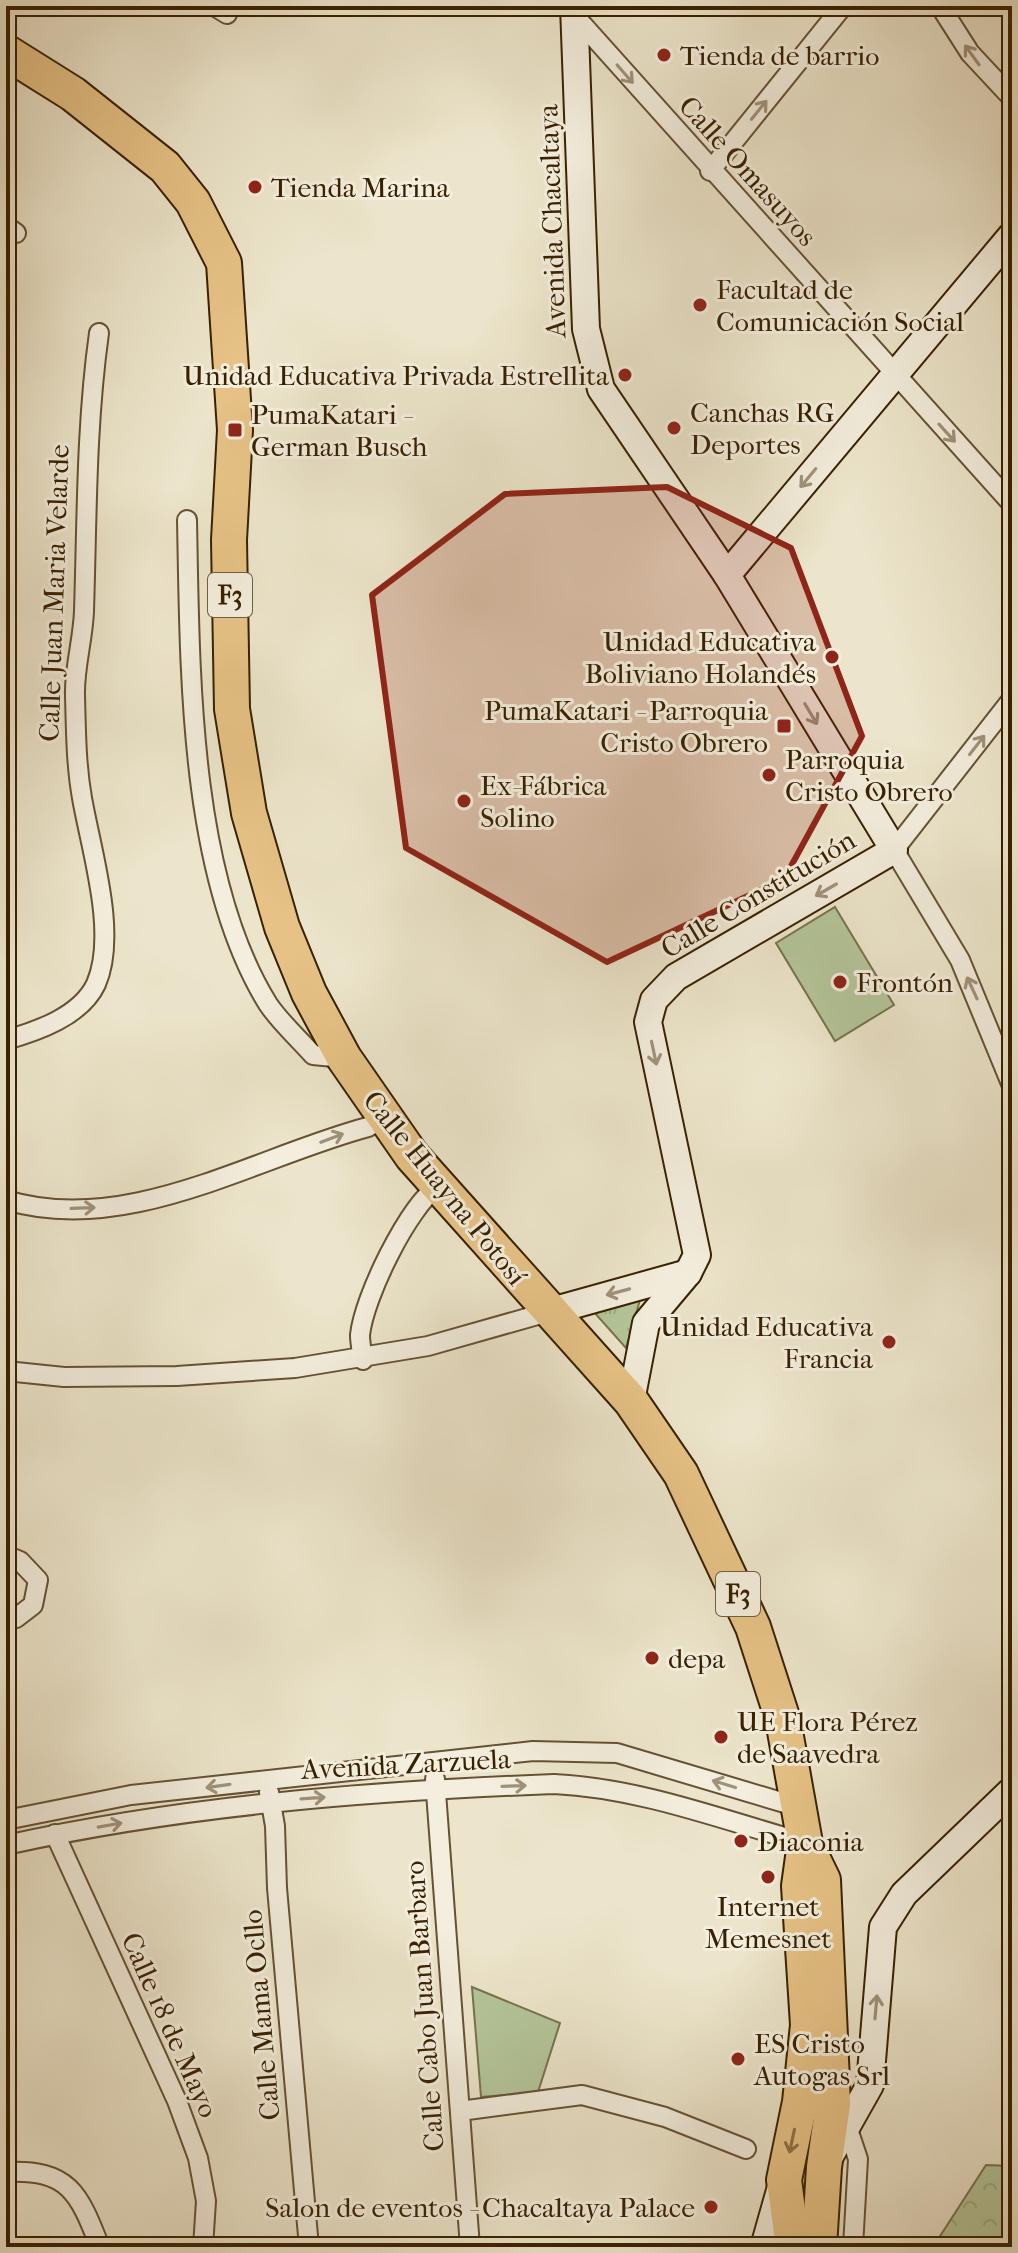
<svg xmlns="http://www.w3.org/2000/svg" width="1018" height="2253" font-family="'IM FELL French Canon',serif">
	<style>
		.green { fill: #b4c59a; stroke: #76734d; stroke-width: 2 }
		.forest { fill: url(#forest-crowns); stroke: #76734d; stroke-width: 2 }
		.park { fill: url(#park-tufts); stroke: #76734d; stroke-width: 2 }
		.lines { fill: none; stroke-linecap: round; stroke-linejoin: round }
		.street-casing { stroke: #655233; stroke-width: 22 }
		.secondary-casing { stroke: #382100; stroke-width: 30 }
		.highway-casing { stroke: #382100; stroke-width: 38 }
		.street { stroke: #f3eedd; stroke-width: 18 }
		.secondary { stroke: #f3eedd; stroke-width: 26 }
		.highway { stroke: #e6c286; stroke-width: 34 }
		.oneway { stroke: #9f927a }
		.oneway2 { stroke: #8f7243 }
		.marked { fill: #8f2418; fill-opacity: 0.2; stroke: #8f2418; stroke-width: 6; stroke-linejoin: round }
		.poi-dot { fill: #8f2418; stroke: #f3eedd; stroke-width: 3 }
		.labels { text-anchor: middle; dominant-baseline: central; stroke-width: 6; stroke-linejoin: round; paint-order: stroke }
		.shield { fill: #f3eedd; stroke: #705e42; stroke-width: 2 }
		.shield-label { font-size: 26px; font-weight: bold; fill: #382100 }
		.poi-label { font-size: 28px; fill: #382100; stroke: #f3eedd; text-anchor: start }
		.street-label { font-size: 28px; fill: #382100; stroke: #f3eedd }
	</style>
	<defs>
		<pattern id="forest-crowns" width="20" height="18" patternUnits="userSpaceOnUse" patternTransform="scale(2)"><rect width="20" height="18" fill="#b4c59a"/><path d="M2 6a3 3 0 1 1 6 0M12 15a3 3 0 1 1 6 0" fill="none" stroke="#9ca983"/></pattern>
		<pattern id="park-tufts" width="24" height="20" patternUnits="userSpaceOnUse" patternTransform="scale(2)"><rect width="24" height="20" fill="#b4c59a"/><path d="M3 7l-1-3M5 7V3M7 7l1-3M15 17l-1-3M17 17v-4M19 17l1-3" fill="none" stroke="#9ca983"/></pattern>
	</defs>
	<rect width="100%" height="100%" fill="#ece5cb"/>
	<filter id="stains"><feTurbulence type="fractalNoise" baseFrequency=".0025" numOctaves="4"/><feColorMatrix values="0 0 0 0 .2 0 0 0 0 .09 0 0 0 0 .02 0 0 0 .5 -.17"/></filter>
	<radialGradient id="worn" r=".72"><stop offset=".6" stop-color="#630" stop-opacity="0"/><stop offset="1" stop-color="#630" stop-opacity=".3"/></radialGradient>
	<g class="green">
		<polygon points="835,907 894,1005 835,1041 776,943"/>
		<polygon points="472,1987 560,2023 538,2092 481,2097"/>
	</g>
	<polygon class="forest" points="986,2165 1012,2166 1012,2240 993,2247 933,2247"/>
	<polygon class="park" points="640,1300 626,1348 592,1310"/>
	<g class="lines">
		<g class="street-casing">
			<g id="street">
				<polyline points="214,6 227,14"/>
				<polyline points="940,6 970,53 1012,98"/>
				<polyline points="574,15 1012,504"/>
				<polyline points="710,171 843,6"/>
				<polyline points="6,226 16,233"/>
				<path d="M187,520C190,667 188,875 268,1004C280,1022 298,1038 313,1055L344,1058"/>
				<polyline points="1012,699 894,850 960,960 1012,1086"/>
				<path d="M6,1040C38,1031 81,1016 96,984C118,934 91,850 82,798C76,764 76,731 75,696C74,668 83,640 84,611C87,518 86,426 99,333"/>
				<path d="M6,1200C127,1237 255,1157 368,1127L383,1118"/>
				<path d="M363,1360C362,1352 360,1343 360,1335C364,1297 408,1207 438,1186"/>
				<polyline points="6,1371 64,1377 177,1376 295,1368 428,1346 548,1312"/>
				<polyline points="6,1555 20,1561 38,1580 33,1605 16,1618 6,1617"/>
				<polyline points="435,1779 470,2247"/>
				<polyline points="269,1792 275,1826 277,1888 309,2247"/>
				<polyline points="6,1820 131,1795 533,1751 617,1753 798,1807"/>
				<polyline points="55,1834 177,2101 198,2158 206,2201 203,2247"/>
				<path d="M6,1845C187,1805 370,1791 554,1784C640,1788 723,1820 805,1843"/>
				<polyline points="460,2111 582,2095 665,2117 746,2149"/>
				<polyline points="845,2120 858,2159 853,2247"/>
				<path d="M6,2172C70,2169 79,2194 100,2247"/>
			</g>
		</g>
		<g class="secondary-casing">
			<g id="secondary">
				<polyline points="574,6 586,329 601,389 727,575 894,850 676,977 654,1000 648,1022 697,1255 688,1273 646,1323 631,1401"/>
				<polyline points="727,575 1012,235"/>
				<polyline points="548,1312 688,1273"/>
				<polyline points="830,2156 870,2085 883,1927 904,1894 1012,1790"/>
				<polyline points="764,2247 781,2187"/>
			</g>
		</g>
		<g class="highway-casing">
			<g id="highway">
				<polyline points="6,52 73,94 165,167 193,202 224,263 235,430 229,540 232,709 249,813 282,927 309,993 344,1058 412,1156 631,1401 681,1474 753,1627 783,1720 805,1843 823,1880 833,2104 824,2167 819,2247"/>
				<polyline points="793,2247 784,2180 800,2102 808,2025 799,1886 805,1843"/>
			</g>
		</g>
		<use href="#street" class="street"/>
		<use href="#secondary" class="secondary"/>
		<use href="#highway" class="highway"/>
	</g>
	<defs><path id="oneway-shaft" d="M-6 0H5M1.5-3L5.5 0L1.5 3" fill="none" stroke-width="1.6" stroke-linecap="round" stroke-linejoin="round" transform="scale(2)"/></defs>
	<g class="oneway">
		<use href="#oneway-shaft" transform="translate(972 55) rotate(-126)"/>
		<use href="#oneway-shaft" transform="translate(625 74) rotate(49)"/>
		<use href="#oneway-shaft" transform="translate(759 110) rotate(-51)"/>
		<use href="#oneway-shaft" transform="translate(947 433) rotate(48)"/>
		<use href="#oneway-shaft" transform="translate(808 478) rotate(130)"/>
		<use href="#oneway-shaft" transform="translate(811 714) rotate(59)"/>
		<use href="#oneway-shaft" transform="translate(977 745) rotate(-52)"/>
		<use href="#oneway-shaft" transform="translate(826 890) rotate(150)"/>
		<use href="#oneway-shaft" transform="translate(972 988) rotate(-115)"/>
		<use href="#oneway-shaft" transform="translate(654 1053) rotate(78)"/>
		<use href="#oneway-shaft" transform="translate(332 1138) rotate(-21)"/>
		<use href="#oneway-shaft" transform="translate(83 1208) rotate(-2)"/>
		<use href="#oneway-shaft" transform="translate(618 1292) rotate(165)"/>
		<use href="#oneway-shaft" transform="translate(724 1784) rotate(-163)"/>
		<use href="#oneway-shaft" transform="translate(218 1786) rotate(172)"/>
		<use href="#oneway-shaft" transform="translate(514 1786) rotate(-2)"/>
		<use href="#oneway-shaft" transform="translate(313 1798) rotate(-4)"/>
		<use href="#oneway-shaft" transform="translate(110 1825) rotate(-10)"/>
		<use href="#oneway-shaft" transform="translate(876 2007) rotate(-85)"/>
	</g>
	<use class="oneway2" href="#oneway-shaft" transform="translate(792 2141) rotate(102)"/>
	<path class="marked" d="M667,487L791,548L862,736L784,879L607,962L406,848L372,595L505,494Z"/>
	<g class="poi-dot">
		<circle cx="664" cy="55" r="8"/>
		<circle cx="255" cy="187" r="8"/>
		<circle cx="700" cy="305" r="8"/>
		<circle cx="625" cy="375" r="8"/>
		<circle cx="674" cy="428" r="8"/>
		<rect x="227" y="422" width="16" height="16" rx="4"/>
		<circle cx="832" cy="657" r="8"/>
		<rect x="776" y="718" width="16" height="16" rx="4"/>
		<circle cx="769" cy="775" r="8"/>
		<circle cx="464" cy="801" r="8"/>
		<circle cx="840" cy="982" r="8"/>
		<circle cx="889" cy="1342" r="8"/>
		<circle cx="652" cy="1658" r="8"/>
		<circle cx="721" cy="1737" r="8"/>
		<circle cx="741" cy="1841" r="8"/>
		<circle cx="768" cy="1877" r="8"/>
		<circle cx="738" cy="2059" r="8"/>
		<circle cx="711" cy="2207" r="8"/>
	</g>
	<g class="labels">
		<g class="shield">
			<rect x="208" y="573" width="44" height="44" rx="6"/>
			<rect x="716" y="1572" width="44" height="44" rx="6"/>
		</g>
		<g class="shield-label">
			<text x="230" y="595">F3</text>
			<text x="738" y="1594">F3</text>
		</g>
		<g class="poi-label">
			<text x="680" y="55">Tienda de barrio</text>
			<text x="271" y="187">Tienda Marina</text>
			<text x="716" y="289">Facultad de<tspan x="716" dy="32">Comunicación Social</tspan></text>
			<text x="609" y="375" text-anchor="end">Unidad Educativa Privada Estrellita</text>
			<text x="690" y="412">Canchas RG<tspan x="690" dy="32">Deportes</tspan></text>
			<text x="251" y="414">PumaKatari -<tspan x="251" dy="32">German Busch</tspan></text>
			<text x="816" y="641" text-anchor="end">Unidad Educativa<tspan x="816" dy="32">Boliviano Holandés</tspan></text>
			<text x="768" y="710" text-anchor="end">PumaKatari - Parroquia<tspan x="768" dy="32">Cristo Obrero</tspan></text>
			<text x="785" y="759">Parroquia<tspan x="785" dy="32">Cristo Obrero</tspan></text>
			<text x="480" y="785">Ex-Fábrica<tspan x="480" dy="32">Solino</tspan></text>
			<text x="856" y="982">Frontón</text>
			<text x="873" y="1326" text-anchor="end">Unidad Educativa<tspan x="873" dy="32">Francia</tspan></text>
			<text x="668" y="1658">depa</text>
			<text x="737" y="1721">UE Flora Pérez<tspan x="737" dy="32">de Saavedra</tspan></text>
			<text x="757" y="1841">Diaconia</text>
			<text x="768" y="1906" text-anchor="middle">Internet<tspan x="768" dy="32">Memesnet</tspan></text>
			<text x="754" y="2043">ES Cristo<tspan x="754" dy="32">Autogas Srl</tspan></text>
			<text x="695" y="2207" text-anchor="end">Salon de eventos - Chacaltaya Palace</text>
		</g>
		<g class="street-label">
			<text transform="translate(748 171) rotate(48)">Calle Omasuyos</text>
			<text transform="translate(552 221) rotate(-92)">Avenida Chacaltaya</text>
			<text transform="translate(54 593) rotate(-88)">Calle Juan Maria Velarde</text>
			<text transform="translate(758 894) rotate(-31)">Calle Constitución</text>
			<text transform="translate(445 1188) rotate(51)">Calle Huayna Potosí</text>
			<text transform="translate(406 1764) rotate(-3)">Avenida Zarzuela</text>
			<text transform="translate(424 2006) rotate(-94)">Calle Cabo Juan Barbaro</text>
			<text transform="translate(261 2015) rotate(-95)">Calle Mama Ocllo</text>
			<text transform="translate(170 2025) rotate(66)">Calle 18 de Mayo</text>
		</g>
	</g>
	<rect width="1018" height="2253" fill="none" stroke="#ece5cb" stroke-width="32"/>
	<rect x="8" y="8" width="1002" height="2237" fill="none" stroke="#382100" stroke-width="4"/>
	<rect x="16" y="16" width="986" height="2221" fill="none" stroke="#382100" stroke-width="2"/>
	<rect width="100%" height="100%" filter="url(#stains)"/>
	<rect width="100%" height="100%" fill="url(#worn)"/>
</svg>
